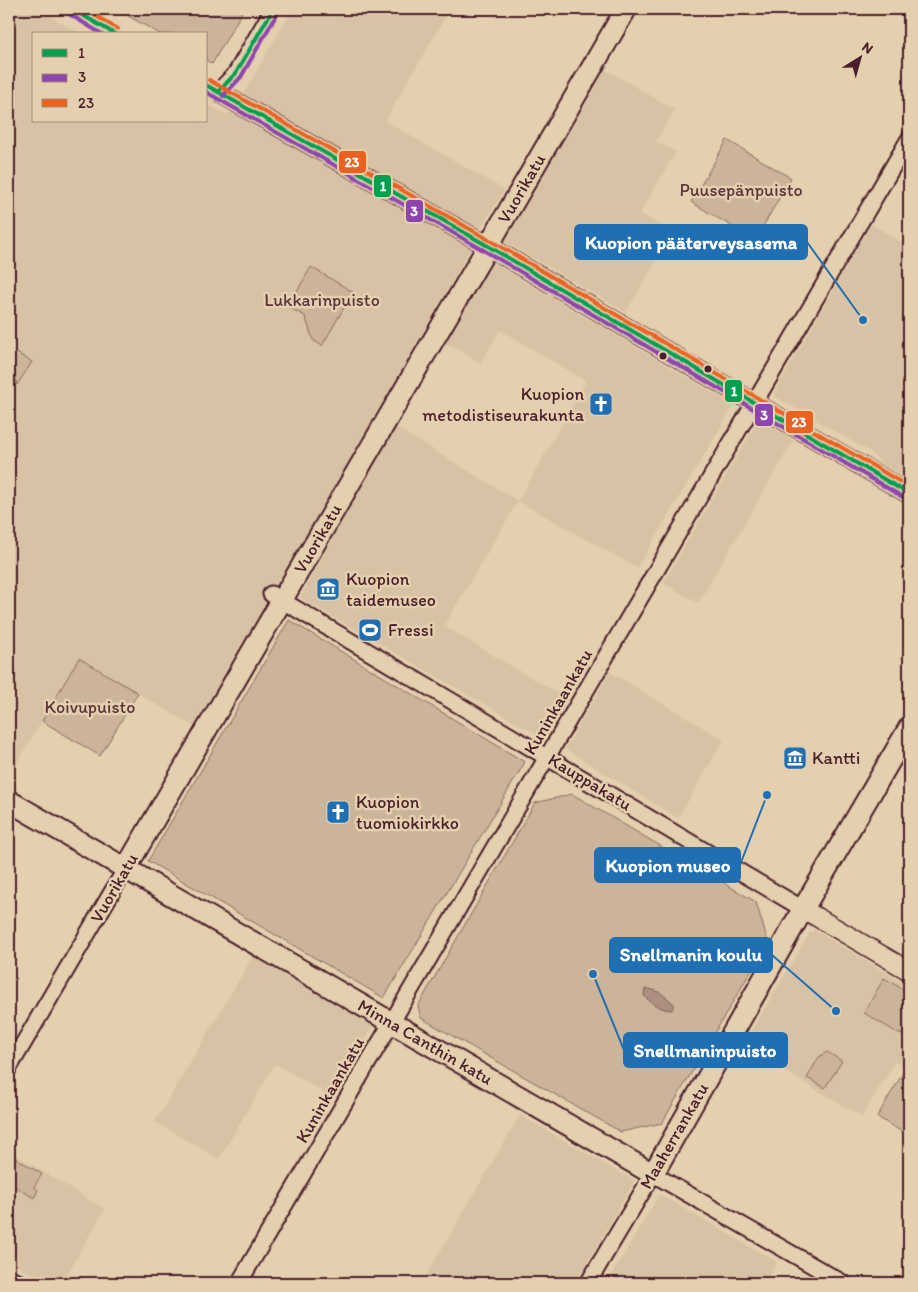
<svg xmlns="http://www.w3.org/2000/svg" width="918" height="1292" font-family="Itim,sans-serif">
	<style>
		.built { fill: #d8c2a5 }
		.green { fill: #cbb499; stroke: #8a6a62 }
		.water { fill: #ac8f7e; stroke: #85625d }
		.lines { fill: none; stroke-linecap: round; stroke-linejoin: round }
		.minor-casing { stroke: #4a1f2b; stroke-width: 19 }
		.tertiary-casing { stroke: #4a1f2b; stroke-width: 21 }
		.secondary-casing { stroke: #4a1f2b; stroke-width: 24 }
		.minor { stroke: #e4d0af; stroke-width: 15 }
		.tertiary { stroke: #e4d0af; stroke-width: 18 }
		.secondary { stroke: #e4d0af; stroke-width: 20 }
		.bus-1-casing { stroke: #e4d0af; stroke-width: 8 }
		.bus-2-casing { stroke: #e4d0af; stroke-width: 8 }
		.bus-3-casing { stroke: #e4d0af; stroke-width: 8 }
		.bus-1 { stroke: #049f4f; stroke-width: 4 }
		.bus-2 { stroke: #8e44ad; stroke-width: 4 }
		.bus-3 { stroke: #ea6222; stroke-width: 4 }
		.bus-dot { fill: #4a1f2b; stroke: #e4d0af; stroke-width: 2 }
		.labels { text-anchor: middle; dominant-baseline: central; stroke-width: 5; stroke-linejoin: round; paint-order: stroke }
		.street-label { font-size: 18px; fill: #4a1f2b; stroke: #e4d0af }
		.park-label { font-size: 18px; fill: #5d353c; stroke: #e4d0af }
		.poi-label { font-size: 18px; fill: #4a1f2b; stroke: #e4d0af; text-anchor: start }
		.leader { fill: none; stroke: #1f6fb2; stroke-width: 2 }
		.callout-dot { fill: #1f6fb2; stroke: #e4d0af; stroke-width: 2 }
		.callout { fill: #1f6fb2; stroke: #1f6fb2; stroke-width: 2 }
		.callout-label { font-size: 19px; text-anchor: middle; font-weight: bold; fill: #fff }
		.line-badge { stroke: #e4d0af; stroke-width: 2 }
		.badge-label { font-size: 14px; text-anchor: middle; font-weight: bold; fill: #fff }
	</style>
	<rect width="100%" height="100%" fill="#e4d0af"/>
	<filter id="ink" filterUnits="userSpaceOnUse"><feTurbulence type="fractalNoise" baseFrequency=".02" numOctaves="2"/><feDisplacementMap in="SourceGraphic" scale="10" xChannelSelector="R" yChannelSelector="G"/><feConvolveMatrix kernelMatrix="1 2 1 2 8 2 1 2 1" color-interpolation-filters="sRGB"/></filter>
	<g filter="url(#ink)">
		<g class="built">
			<polygon points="9,9 38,9 81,34 34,34 34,121 206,121 206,103 225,114 233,112 292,9 450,9 385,121 505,190 468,247 471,249 196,728 79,658 9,777"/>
			<polygon points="605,69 675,110 656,141 676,152 640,213 673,233 626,312 505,242"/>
			<polygon points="871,224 909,246 909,477 886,468 870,452 776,397 774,393"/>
			<polygon points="492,262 734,405 637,568 518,501 444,626 564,697 541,734 538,735 300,598 394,426 518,501 586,381 500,330 481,363 444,342"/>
			<polygon points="762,421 794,440 698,603 663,583 756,424"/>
			<polygon points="610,672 724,740 678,818 565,749"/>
			<polygon points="814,930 909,986 909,1070 895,1062 862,1117 742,1046 809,934"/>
			<polygon points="253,956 373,1025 332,1097 275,1064 219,1159 155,1122"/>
			<polygon points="520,1115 635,1181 575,1283 436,1283 425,1277"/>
			<polygon points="9,1151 105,1209 62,1283 46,1283 9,1261"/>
			<polygon points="659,1194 777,1262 765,1283 607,1283"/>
		</g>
		<g class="green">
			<polygon points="116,9 244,9 212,64 206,60 206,34 160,34"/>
			<polygon points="727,140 791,178 755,240 691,202"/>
			<polygon points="311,267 353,292 322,346 313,340 305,316 288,307"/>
			<polygon points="17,353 32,362 17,385 12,357"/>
			<polygon points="289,620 523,761 524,764 384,998 148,861"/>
			<polygon points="79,658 138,693 100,756 42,721"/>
			<polygon points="572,794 756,902 768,942 662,1123 621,1132 421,1018 418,1006 535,803"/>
			<polygon points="884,978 909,993 909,1021 901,1035 864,1013"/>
			<polygon points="827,1052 842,1061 825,1088 807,1078 819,1057"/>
			<polygon points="904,1071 909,1074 909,1136 877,1117"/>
			<polygon points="9,1154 42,1174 34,1187 38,1190 34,1198 9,1183"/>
		</g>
		<path class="water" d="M645,989C656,988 666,996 674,1004L672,1010C661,1010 652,1004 644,996Z"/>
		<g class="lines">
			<g class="minor-casing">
				<g id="minor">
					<polyline points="218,92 236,73 273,9"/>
					<polyline points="271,594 803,909"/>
					<polyline points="9,1068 126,868"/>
					<polyline points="9,1277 19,1283"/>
					<polyline points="239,1283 909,139"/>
					<polyline points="588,1283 653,1174 843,1283"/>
				</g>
			</g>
			<g class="tertiary-casing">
				<g id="tertiary">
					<polyline points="218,92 488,246 909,494"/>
					<polyline points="803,909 909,971"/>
				</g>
			</g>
			<g class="secondary-casing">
				<g id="secondary">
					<path id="s1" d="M9,801L653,1174L803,909L909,728"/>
					<path id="s2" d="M126,868L626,9"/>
				</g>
			</g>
			<use href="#minor" class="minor"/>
			<use href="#tertiary" class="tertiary"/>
			<use href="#secondary" class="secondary"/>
			<g class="bus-1-casing">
				<g id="bus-1">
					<polyline points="72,9 115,34"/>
					<polyline points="206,85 488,246 909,494"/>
					<polyline points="218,92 236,73 273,9"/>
				</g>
			</g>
			<g class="bus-2-casing">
				<g id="bus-2">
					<polyline points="69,14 102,34"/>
					<polyline points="206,92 485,251 906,499"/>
					<polyline points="223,96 241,77 278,12"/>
				</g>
			</g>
			<g class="bus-3-casing">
				<g id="bus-3">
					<polyline points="84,9 118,29"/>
					<polyline points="209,80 491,241 909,487"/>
				</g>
			</g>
			<use href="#bus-1" class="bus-1"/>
			<use href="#bus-2" class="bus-2"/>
			<use href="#bus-3" class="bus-3"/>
		</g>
	</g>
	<defs>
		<g id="church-square" transform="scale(1.25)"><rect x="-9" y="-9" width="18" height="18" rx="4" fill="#1f6fb2" stroke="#e4d0af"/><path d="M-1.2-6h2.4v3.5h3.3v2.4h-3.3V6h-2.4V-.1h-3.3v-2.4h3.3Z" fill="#fff"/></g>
		<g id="museum-square" transform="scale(1.25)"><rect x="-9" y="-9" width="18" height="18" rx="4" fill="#1f6fb2" stroke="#e4d0af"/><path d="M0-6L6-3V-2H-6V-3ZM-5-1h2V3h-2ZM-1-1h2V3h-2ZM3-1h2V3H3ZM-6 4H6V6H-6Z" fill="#fff"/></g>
		<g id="stadium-square" transform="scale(1.25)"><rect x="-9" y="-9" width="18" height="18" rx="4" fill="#1f6fb2" stroke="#e4d0af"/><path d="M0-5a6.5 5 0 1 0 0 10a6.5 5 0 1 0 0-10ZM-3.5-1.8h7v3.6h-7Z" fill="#fff"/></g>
	</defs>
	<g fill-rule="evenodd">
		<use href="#church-square" x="601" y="404"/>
		<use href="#museum-square" x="328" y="589"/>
		<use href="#stadium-square" x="370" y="630"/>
		<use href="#museum-square" x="795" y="758"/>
		<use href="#church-square" x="338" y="812"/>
	</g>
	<g class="bus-dot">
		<circle cx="663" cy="356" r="4.5"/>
		<circle cx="708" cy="369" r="4.5"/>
	</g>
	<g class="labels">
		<g class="street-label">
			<text stroke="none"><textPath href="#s2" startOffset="786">Vuorikatu</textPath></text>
			<text stroke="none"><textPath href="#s2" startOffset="381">Vuorikatu</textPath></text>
			<text transform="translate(558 702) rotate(-60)">Kuninkaankatu</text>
			<text transform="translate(590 782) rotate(31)">Kauppakatu</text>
			<text transform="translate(114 888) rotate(-60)">Vuorikatu</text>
			<text stroke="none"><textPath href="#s1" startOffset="481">Minna Canthin katu</textPath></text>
			<text transform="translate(330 1090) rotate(-60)">Kuninkaankatu</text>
			<text transform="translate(674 1136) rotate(-60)">Maaherrankatu</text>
		</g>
		<g class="park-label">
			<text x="741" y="190">Puusepänpuisto</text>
			<text x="322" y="300">Lukkarinpuisto</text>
			<text x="90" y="707">Koivupuisto</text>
		</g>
		<g class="poi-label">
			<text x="584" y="394" text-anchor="end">Kuopion<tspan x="584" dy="21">metodistiseurakunta</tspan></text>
			<text x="346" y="579">Kuopion<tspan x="346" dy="21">taidemuseo</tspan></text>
			<text x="388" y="630">Fressi</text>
			<text x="812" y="758">Kantti</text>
			<text x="356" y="802">Kuopion<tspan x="356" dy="21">tuomiokirkko</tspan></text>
		</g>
	</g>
	<path class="leader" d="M863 320L807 242M767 795L740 865M836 1011L772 955M593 974L624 1050"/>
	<g class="callout-dot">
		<circle cx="863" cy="320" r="5"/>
		<circle cx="767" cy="795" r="5"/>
		<circle cx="836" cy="1011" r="5"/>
		<circle cx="593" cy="974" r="5"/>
	</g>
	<g class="callout">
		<rect x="575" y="225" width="232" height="34" rx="5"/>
		<rect x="595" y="848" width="145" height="34" rx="5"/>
		<rect x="610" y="938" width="162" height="34" rx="5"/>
		<rect x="624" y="1033" width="163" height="34" rx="5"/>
	</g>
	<g class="callout-label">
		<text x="691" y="249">Kuopion pääterveysasema</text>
		<text x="668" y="872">Kuopion museo</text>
		<text x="691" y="961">Snellmanin koulu</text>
		<text x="705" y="1057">Snellmaninpuisto</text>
	</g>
	<g class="line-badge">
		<rect x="338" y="150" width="29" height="24" rx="5" fill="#ea6222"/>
		<rect x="373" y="174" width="19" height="24" rx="5" fill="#049f4f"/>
		<rect x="405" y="199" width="19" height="24" rx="5" fill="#8e44ad"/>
		<rect x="724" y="379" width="19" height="24" rx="5" fill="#049f4f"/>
		<rect x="754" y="403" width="20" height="24" rx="5" fill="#8e44ad"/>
		<rect x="785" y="410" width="29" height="24" rx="5" fill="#ea6222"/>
	</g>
	<g class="badge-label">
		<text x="352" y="167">23</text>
		<text x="383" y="191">1</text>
		<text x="414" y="216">3</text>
		<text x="734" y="396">1</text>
		<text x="764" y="420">3</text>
		<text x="799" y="427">23</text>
	</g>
	<rect width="918" height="1292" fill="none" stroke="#e4d0af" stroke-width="30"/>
	<rect x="15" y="15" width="888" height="1262" fill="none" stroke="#4a1f2b" stroke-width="2" filter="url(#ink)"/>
	<rect x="32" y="32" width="175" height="90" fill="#e4d0af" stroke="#a6897a"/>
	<rect x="42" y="49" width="25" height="8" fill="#049f4f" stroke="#a6897a"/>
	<text x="78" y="58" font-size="15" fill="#4a1f2b">1</text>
	<rect x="42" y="74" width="25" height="8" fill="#8e44ad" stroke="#a6897a"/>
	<text x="78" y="82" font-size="15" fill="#4a1f2b">3</text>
	<rect x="42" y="99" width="25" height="8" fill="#ea6222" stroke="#a6897a"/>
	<text x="78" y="108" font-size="15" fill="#4a1f2b">23</text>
	<g transform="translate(860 58) rotate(37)" stroke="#e4d0af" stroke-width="4" paint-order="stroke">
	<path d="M0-4L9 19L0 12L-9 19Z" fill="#4a1f2b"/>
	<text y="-8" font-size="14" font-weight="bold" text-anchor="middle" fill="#4a1f2b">N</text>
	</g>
</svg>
